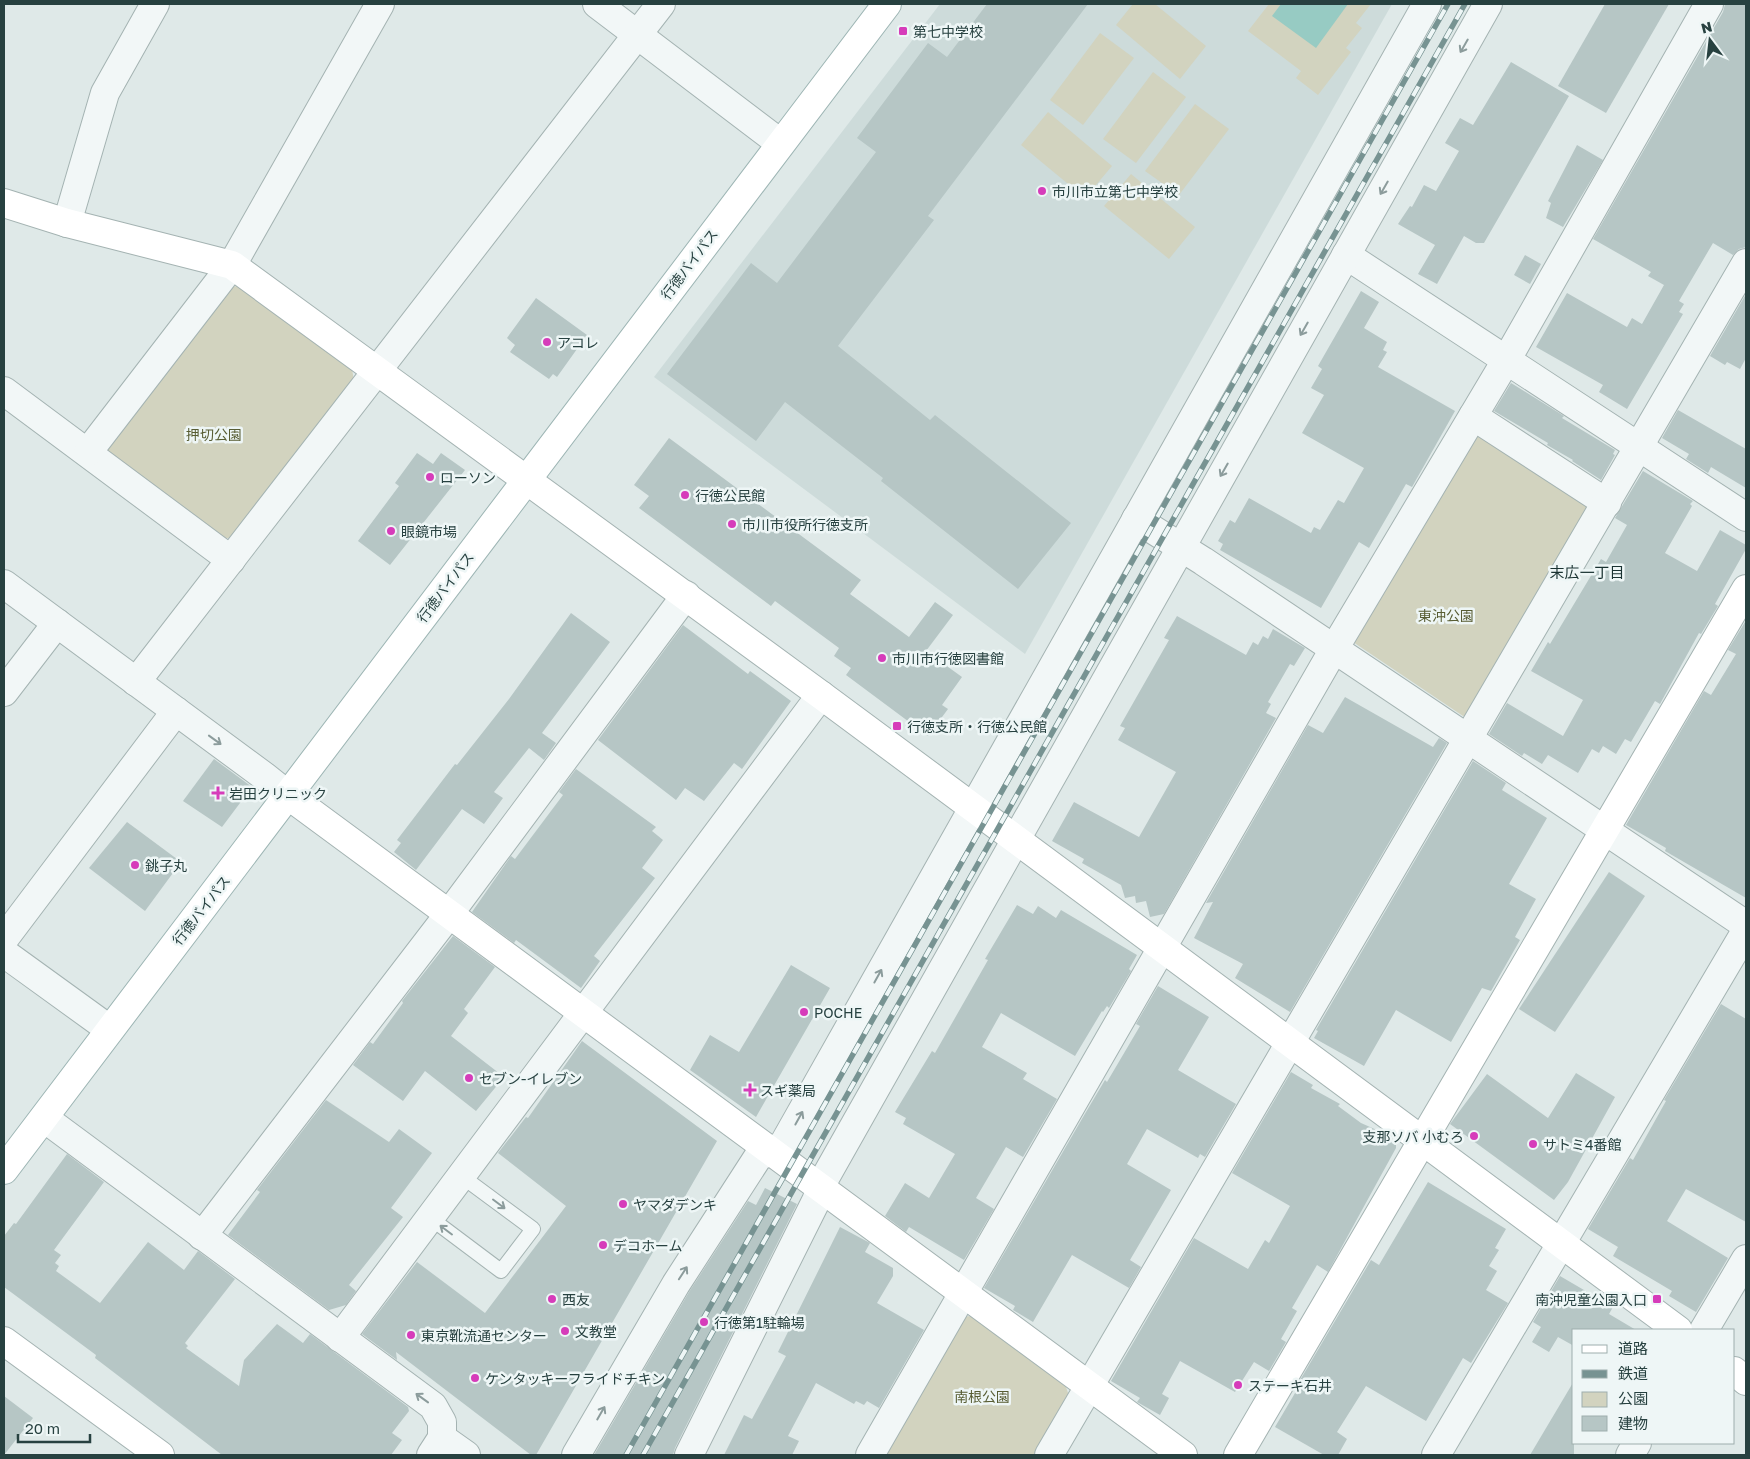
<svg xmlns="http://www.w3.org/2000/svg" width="1750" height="1459" font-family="'Golos Text','Noto Sans JP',sans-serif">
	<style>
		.built { fill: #cddbda }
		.green { fill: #d2d3bf }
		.water { fill: #97cbc3 }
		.building { fill: #b6c6c5 }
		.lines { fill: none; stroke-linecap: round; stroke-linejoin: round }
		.lane-casing { stroke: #a4b3b2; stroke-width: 16 }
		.street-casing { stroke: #a4b3b2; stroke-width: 30 }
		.secondary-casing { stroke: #a4b3b2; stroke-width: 30 }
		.primary-casing { stroke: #9db5b4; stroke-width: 30 }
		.lane { stroke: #f2f7f7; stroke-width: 14 }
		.street { stroke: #f2f7f7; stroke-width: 28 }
		.secondary { stroke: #fff; stroke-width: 28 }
		.primary { stroke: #fff; stroke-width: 28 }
		.rail-casing { stroke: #779392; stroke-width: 5.5 }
		.rail { stroke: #eef6f6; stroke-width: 4; stroke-dasharray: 11; stroke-linecap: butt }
		.oneway { stroke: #8c9c9c }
		.poi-dot { fill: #d63cba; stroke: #eef6f6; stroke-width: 2 }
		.labels { text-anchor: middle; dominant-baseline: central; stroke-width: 5; stroke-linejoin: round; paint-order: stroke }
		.poi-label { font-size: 14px; fill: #274140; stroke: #eef6f6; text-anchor: start }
		.street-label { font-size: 14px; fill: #274140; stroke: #eef6f6 }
		.park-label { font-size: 14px; fill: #585d33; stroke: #eef6f6 }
		.neighbourhood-label { font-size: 15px; fill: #193231; stroke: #eef6f6 }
	</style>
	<rect width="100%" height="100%" fill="#dfe9e8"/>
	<polygon class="built" points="940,4 1392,4 1025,654 654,377"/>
	<g class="green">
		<polygon points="1133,4 1155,4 1206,46 1180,79 1116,25"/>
		<polygon points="1269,4 1371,4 1356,23 1362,28 1346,48 1351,52 1318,95 1296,78 1301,71 1248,31"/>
		<polygon points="1100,33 1134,58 1083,125 1050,100"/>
		<polygon points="1153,72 1186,97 1136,163 1103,139"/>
		<polygon points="1195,104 1229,129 1179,195 1145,171"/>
		<polygon points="1048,112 1112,166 1085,198 1021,145"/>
		<polygon points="1131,174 1195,227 1169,259 1104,206"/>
		<polygon points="237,286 352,369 354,381 235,536 221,540 107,456 107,443 227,288"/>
		<polygon points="1485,432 1584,497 1587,507 1468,715 1463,716 1353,642 1473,434"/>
		<polygon points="971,1316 1066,1387 1070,1399 1037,1455 881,1455 961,1317"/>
	</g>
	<polygon class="water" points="1281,4 1348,4 1316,48 1272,16"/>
	<g class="building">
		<polygon points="987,4 1088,4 928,216 934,220 838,346 930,420 935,415 1071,523 1018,589 881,481 883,478 785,402 756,441 667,374 751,263 777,283 876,152 857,138 928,43 947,57"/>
		<polygon points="1605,4 1669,4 1606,113 1558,86"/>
		<polygon points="1725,4 1746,4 1746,247 1739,249 1733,255 1713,243 1679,301 1684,304 1679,312 1683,314 1627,409 1599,392 1603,385 1536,347 1567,293 1627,327 1632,318 1642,324 1664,285 1648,276 1651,272 1593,239 1723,12"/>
		<polygon points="1511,62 1569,96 1484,243 1476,243 1464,236 1437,284 1418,274 1435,245 1398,224 1410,206 1412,207 1424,185 1436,191 1459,151 1445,143 1460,118 1473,125"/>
		<polygon points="1577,145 1603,160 1563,227 1546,218 1551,203 1548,201"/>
		<polygon points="1525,255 1541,264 1530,284 1514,275"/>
		<polygon points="1361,291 1379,302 1364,328 1387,342 1383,350 1387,352 1378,367 1455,411 1412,487 1406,484 1369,548 1359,542 1321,608 1220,550 1223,544 1218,541 1230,520 1235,523 1249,498 1311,533 1314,527 1320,530 1338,500 1344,503 1364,468 1302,433 1324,395 1311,388 1322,369 1318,366"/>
		<polygon points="1746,294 1746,358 1740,369 1727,362 1725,365 1710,356"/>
		<polygon points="536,298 587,335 557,377 553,374 549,379 510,352 515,345 507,338"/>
		<polygon points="1511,383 1564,416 1562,418 1615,450 1613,454 1615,455 1601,480 1572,461 1573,460 1547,445 1548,443 1494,411"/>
		<polygon points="1678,410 1746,449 1746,488 1711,467 1708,473 1686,459 1689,454 1662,438"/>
		<polygon points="669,438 861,580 850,594 909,637 935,602 953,615 926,651 962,677 942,705 948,709 928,736 846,675 851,668 834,656 839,648 775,601 771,606 639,508 649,496 634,485"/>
		<polygon points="417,453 433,464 441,453 465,470 390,565 358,541 399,486 395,483"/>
		<polygon points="1643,471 1693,501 1690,504 1692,506 1665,553 1697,571 1720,530 1746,545 1746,549 1715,604 1718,606 1701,634 1699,633 1660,704 1655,701 1631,742 1625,739 1616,754 1603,746 1599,753 1592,749 1578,773 1548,755 1542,764 1524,753 1522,756 1489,734 1507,703 1563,736 1583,700 1531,671 1548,642 1550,644 1601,559 1606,562 1627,525 1615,518"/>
		<polygon points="571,613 610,642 542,733 556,743 544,760 529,748 494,792 503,798 484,824 462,809 416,870 394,852 401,843 397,840 455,764 457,765 509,699"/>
		<polygon points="1177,616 1246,655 1253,642 1258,645 1263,636 1268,639 1273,629 1305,648 1294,666 1290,664 1268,702 1271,704 1266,713 1276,718 1164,914 1150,917 1146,901 1136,903 1135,896 1125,898 1121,885 1082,863 1084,859 1052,841 1074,802 1139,837 1176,772 1118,740 1125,728 1120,726 1169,640 1164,638"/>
		<polygon points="1745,622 1746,622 1746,898 1665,851 1666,848 1626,825 1704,691 1711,695 1736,654 1728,650"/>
		<polygon points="683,625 748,674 750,671 791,701 742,769 734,763 704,801 685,788 676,800 598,740"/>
		<polygon points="1345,697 1433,747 1439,738 1447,743 1290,1012 1235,978 1243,964 1194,938 1213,902 1206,903 1308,725 1323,733"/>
		<polygon points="214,759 252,787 222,827 183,801"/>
		<polygon points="1473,761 1506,783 1502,790 1547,818 1509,884 1536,899 1515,937 1520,940 1491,991 1482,988 1451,1042 1396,1010 1364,1066 1314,1038 1318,1031 1316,1030"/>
		<polygon points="576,769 656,827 652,831 663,840 642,868 655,878 594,956 600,961 581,988 516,940 514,943 472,912 511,856 515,859 563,795 559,792"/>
		<polygon points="127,822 181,862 145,911 89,868"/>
		<polygon points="1609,872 1645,896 1555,1032 1519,1009"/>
		<polygon points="1017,905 1033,914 1038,906 1056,918 1061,910 1137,955 1129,969 1131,971 1109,1008 1107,1006 1103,1012 1102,1011 1075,1056 1001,1013 982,1047 1027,1073 1023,1079 1057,1099 1023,1157 1006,1147 976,1198 994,1209 964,1260 909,1227 906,1232 885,1216 905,1183 929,1198 955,1154 903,1124 906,1118 895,1112 932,1051 935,1053 988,960 985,959"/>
		<polygon points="453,936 495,967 464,1009 468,1013 451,1036 504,1077 476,1111 425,1071 403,1101 353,1065 370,1042 373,1044 403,1003 402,1001"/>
		<polygon points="791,965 830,988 756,1117 690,1070 710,1035 739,1052"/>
		<polygon points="1158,986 1209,1017 1178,1070 1236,1104 1205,1157 1200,1154 1198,1158 1147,1129 1127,1164 1171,1190 1130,1260 1141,1267 1129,1288 1072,1255 1033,1322 1013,1310 1015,1306 984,1288 1086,1112 1105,1080 1107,1082 1140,1026 1136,1024"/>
		<polygon points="1721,1004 1746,1019 1746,1222 1686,1189 1667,1221 1728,1258 1696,1312 1669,1296 1672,1291 1613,1256 1618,1247 1588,1229 1630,1158 1633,1160 1666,1101 1664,1100"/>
		<polygon points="582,1041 717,1141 536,1455 531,1455 396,1352 397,1360 362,1334 417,1262 485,1313 566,1206 498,1153 526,1117 528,1118"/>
		<polygon points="1291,1072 1313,1085 1311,1088 1340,1104 1338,1106 1361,1123 1379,1131 1377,1134 1396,1145 1396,1148 1328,1272 1317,1265 1292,1308 1297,1311 1281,1339 1286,1342 1269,1371 1254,1362 1235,1392 1180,1361 1162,1394 1169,1398 1160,1415 1137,1402 1140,1398 1111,1381 1194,1238 1248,1269 1265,1240 1269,1243 1290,1206 1232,1173"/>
		<polygon points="1576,1073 1615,1097 1568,1182 1554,1200 1450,1124 1487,1074 1548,1118"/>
		<polygon points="326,1100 389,1142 399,1129 432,1153 391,1208 403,1217 349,1285 356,1291 346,1305 329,1310 228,1235 260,1192 257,1190"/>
		<polygon points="67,1154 104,1182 54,1250 61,1255 55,1263 59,1266 56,1271 100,1303 148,1242 184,1270 198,1251 235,1279 185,1343 188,1346 186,1348 239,1386 244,1360 277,1324 303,1343 310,1334 408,1407 409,1411 392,1433 402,1440 391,1455 222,1455 95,1358 96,1355 4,1287 4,1236 14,1223 16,1224"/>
		<polygon points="1428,1182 1506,1229 1495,1248 1499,1250 1489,1266 1497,1271 1486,1290 1508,1303 1471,1363 1463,1358 1426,1421 1366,1386 1337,1432 1347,1439 1338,1455 1324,1455 1275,1427 1298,1388 1296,1387 1371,1260 1379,1265"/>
		<polygon points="765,1188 797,1204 675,1448 673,1455 594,1455 689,1292 748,1201 756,1205"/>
		<polygon points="840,1227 870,1243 865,1252 893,1268 893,1276 877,1303 924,1330 879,1408 867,1401 864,1405 856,1401 854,1404 816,1383 788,1436 799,1441 792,1455 724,1455 744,1415 752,1419 786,1356 778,1352"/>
		<polygon points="1560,1276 1613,1307 1609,1314 1636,1330 1574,1330 1574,1346 1558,1337 1549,1352 1532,1342 1541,1327 1533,1322"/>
		<polygon points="1574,1381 1574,1455 1530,1455"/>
		<polygon points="4,1396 33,1418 4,1455"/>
	</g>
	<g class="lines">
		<g class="lane-casing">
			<polyline id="lane" points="429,1217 501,1271 533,1229 460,1175"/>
		</g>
		<g class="street-casing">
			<g id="street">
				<polyline points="597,4 780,143"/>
				<polyline points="67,223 105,93 155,4"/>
				<polyline points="1346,255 1746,517"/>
				<polyline points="4,391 231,560"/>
				<polyline points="1473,416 1607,503"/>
				<polyline points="88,452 232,265 380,4"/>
				<polyline points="1136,519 1203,561 1746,925"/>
				<polyline points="4,584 264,776 289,796"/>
				<polyline points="136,682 661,4"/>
				<polyline points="4,692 57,623"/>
				<polyline points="4,939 176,711"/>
				<polyline points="4,953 109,1029"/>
				<polyline points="44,1118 433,1406 442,1422 442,1438"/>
				<polyline points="202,1236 443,922 686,595"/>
				<polyline points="1704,1330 1746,1259"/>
				<polyline points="340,1338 821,695"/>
				<polyline points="431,1455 442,1438 466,1455"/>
				<polyline points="576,1455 676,1284 758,1157 783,1145 1427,4"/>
				<polyline points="689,1455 816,1201 826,1176 1488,4"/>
				<polyline points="870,1455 1334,649 1507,359 1709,4"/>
				<polyline points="1049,1455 1746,263"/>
				<polyline points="1436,1455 1746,931"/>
				<polyline points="1630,1455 1637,1443"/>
			</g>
		</g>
		<g class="secondary-casing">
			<g id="secondary">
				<polyline points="4,203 67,223 232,265 821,695 1678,1330"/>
				<polyline points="289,796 1183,1455"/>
				<polyline points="4,1341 160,1455"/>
				<polyline points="1734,1371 1746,1381"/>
				<polyline points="1238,1455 1746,589"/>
			</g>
		</g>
		<g class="primary-casing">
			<polyline id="primary" points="4,1170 887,4"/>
		</g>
		<use href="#lane" class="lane"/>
		<use href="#street" class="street"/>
		<use href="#secondary" class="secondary"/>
		<use href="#primary" class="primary"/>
		<g class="rail-casing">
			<g id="rail">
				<polyline points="626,1455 1448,4"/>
				<polyline points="643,1455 1465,4"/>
			</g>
		</g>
		<use href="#rail" class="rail"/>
	</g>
	<defs><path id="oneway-shaft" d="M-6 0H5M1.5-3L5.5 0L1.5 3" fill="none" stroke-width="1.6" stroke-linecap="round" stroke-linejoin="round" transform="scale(1.25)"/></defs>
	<g class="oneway">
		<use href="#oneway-shaft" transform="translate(1464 46) rotate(120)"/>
		<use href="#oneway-shaft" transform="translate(1384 188) rotate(120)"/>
		<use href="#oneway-shaft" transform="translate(1304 329) rotate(120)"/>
		<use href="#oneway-shaft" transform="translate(1224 470) rotate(120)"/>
		<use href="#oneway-shaft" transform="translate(215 740) rotate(36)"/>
		<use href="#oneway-shaft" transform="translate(878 976) rotate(-61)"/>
		<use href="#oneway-shaft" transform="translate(799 1118) rotate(-61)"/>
		<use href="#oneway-shaft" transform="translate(499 1204) rotate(37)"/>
		<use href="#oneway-shaft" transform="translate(446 1230) rotate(-143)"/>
		<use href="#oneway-shaft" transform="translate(683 1273) rotate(-57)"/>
		<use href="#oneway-shaft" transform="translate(422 1398) rotate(-144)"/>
		<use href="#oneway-shaft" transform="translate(601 1413) rotate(-60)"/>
	</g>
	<g class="poi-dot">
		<rect x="898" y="26" width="10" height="10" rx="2.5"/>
		<circle cx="1042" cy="191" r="5"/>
		<circle cx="547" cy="342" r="5"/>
		<circle cx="430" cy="477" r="5"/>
		<circle cx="685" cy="495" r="5"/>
		<circle cx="732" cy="524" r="5"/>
		<circle cx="391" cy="531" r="5"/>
		<circle cx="882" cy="658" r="5"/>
		<rect x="892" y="721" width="10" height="10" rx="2.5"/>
		<path d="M215.5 785.5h5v5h5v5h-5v5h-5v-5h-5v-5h5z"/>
		<circle cx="135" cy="865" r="5"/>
		<circle cx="804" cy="1012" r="5"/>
		<circle cx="469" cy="1078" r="5"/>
		<path d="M747.5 1082.5h5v5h5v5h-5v5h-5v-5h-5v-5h5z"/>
		<circle cx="1474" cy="1136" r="5"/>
		<circle cx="1533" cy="1144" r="5"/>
		<circle cx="623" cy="1204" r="5"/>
		<circle cx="603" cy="1245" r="5"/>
		<circle cx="552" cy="1299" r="5"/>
		<rect x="1652" y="1294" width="10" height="10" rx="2.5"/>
		<circle cx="704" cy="1322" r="5"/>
		<circle cx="565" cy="1331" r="5"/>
		<circle cx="411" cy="1335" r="5"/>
		<circle cx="475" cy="1378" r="5"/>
		<circle cx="1238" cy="1385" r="5"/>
	</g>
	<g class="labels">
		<g class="poi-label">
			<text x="913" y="31">第七中学校</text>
			<text x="1052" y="191">市川市立第七中学校</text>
			<text x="557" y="342">アコレ</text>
			<text x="440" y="477">ローソン</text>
			<text x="695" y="495">行徳公民館</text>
			<text x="742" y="524">市川市役所行徳支所</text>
			<text x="401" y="531">眼鏡市場</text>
			<text x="892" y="658">市川市行徳図書館</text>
			<text x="907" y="726">行徳支所・行徳公民館</text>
			<text x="229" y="793">岩田クリニック</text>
			<text x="145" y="865">銚子丸</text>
			<text x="814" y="1012">POCHE</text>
			<text x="479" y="1078">セブン-イレブン</text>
			<text x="760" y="1090">スギ薬局</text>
			<text x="1464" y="1136" text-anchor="end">支那ソバ 小むろ</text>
			<text x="1543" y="1144">サトミ4番館</text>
			<text x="633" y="1204">ヤマダデンキ</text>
			<text x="613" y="1245">デコホーム</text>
			<text x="562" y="1299">西友</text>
			<text x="1647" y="1299" text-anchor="end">南沖児童公園入口</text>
			<text x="714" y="1322">行徳第1駐輪場</text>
			<text x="575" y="1331">文教堂</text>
			<text x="421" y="1335">東京靴流通センター</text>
			<text x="485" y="1378">ケンタッキーフライドチキン</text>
			<text x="1248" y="1385">ステーキ石井</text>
		</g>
		<g class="street-label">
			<text transform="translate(689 264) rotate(-53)">行徳バイパス</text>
			<text transform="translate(445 587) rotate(-53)">行徳バイパス</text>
			<text transform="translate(201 910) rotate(-52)">行徳バイパス</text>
		</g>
		<g class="park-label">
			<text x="214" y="434">押切公園</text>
			<text x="1446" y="615">東沖公園</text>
			<text x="982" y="1396">南根公園</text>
		</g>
		<g class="neighbourhood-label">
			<text x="1587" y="572">末広一丁目</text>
		</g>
	</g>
	<rect width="1750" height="1459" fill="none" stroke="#274140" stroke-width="10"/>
	<rect x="1572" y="1329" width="162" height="115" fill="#eef6f6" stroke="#9eaead"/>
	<rect x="1582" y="1345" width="25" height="8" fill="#ffffff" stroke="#9eaead"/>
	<text x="1618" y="1354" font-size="15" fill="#274140">道路</text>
	<rect x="1582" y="1370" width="25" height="8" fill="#779392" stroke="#9eaead"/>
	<text x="1618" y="1379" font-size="15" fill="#274140">鉄道</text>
	<rect x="1582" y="1392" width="25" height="15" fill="#d2d3bf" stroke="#9eaead"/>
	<text x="1618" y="1404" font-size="15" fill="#274140">公園</text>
	<rect x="1582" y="1416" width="25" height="15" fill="#b6c6c5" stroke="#9eaead"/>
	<text x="1618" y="1429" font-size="15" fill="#274140">建物</text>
	<g transform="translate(1710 40) rotate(345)" stroke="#eef6f6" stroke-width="4" paint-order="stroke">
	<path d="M0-4L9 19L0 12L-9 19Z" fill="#274140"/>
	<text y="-8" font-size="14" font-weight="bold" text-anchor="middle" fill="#274140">N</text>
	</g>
	<path d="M18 1434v8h72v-8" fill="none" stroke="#274140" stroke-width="2.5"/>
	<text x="25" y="1434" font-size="15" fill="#274140" stroke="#eef6f6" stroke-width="4" paint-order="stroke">20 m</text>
</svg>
